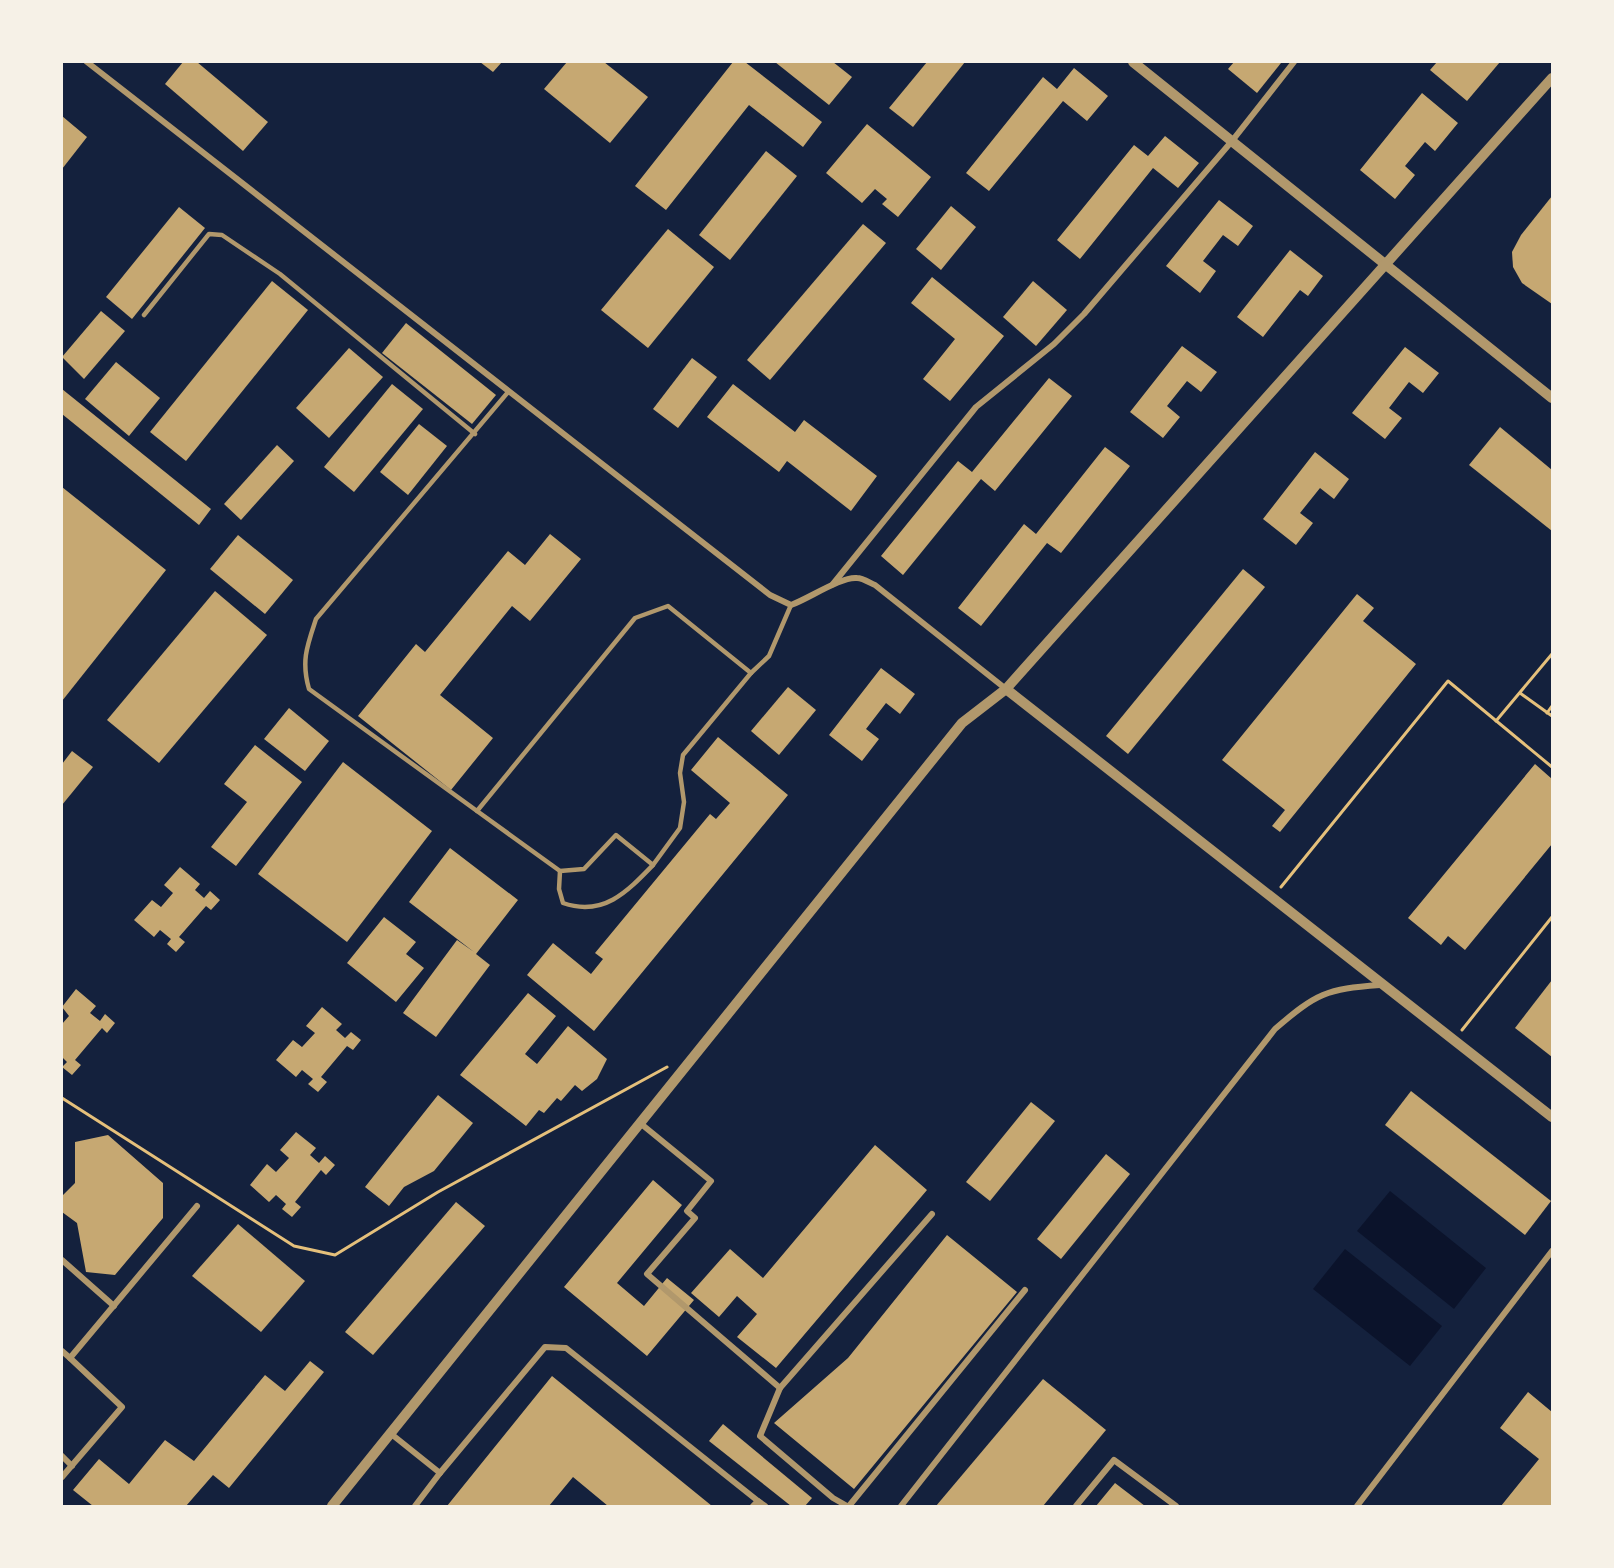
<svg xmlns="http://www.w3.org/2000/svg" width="1614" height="1568" font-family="Rubik,sans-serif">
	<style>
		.water { fill: #0b132b }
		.building { fill: #c6a872 }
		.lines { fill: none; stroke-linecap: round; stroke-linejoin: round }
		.path { stroke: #e5c07b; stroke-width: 3 }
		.service { stroke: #b1986c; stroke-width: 4.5 }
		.minor { stroke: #b1986c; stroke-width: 6 }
		.tertiary { stroke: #b1986c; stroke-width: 10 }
	</style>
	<rect width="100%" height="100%" fill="#14213d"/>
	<g class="water">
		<polygon points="1390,1191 1486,1268 1454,1309 1357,1231"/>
		<polygon points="1345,1249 1442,1326 1410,1366 1313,1289"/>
	</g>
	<g class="building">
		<polygon points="183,62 197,62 268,122 243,151 165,84"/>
		<polygon points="480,62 502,62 493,72"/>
		<polygon points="567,62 604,62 648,97 610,143 544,89"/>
		<polygon points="733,62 745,62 822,122 803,147 749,105 666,210 635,186"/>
		<polygon points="775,62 833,62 852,77 829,105"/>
		<polygon points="927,62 965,62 913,127 889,108"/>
		<polygon points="1234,62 1280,62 1281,63 1257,93 1228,69"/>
		<polygon points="1437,62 1500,62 1467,101 1430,70"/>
		<polygon points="1074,68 1108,96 1087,121 1063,101 989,191 966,173 1043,77 1057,89"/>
		<polygon points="1422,93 1458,123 1435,151 1425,142 1405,166 1415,175 1395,199 1360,170"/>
		<polygon points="62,116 87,137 62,169"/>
		<polygon points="867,124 931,177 898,217 882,204 887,199 875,189 862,203 826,173"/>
		<polygon points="1165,136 1199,163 1178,188 1153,168 1080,259 1057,240 1134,145 1148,156"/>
		<polygon points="766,151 797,176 730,260 699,235"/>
		<polygon points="1552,196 1552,304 1522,283 1513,267 1512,252 1521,235"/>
		<polygon points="1219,200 1253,226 1238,246 1223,235 1203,261 1216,271 1200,293 1166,266"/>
		<polygon points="951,206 976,227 941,270 916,249"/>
		<polygon points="179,207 205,228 132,319 106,297"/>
		<polygon points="863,224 886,243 770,380 747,360"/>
		<polygon points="668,229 714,267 648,348 601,310"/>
		<polygon points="1290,250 1323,276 1308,296 1300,290 1263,337 1237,317"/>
		<polygon points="932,277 1004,336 950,401 923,379 955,339 911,303"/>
		<polygon points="272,281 308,310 186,461 150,432"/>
		<polygon points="1033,281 1067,310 1036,346 1003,317"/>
		<polygon points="101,311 125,331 84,379 62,357"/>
		<polygon points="406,323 496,395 472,424 382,353"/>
		<polygon points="1182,346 1217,372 1201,392 1187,381 1167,406 1180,417 1163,438 1130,412"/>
		<polygon points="1405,347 1439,373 1423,393 1409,382 1389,408 1402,418 1385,439 1352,413"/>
		<polygon points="349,348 383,377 329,438 296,408"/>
		<polygon points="692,358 717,377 678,428 653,409"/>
		<polygon points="116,362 160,398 129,436 85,399"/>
		<polygon points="1049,378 1072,396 995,491 981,479 903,575 881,556 958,461 972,472"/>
		<polygon points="392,384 423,409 354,492 324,467"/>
		<polygon points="733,384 795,432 804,420 877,476 851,511 787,461 779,472 707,417"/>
		<polygon points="62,389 211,509 199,525 62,414"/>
		<polygon points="419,424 447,446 408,495 380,472"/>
		<polygon points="1500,427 1552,470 1552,531 1469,465"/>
		<polygon points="277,445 294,461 241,520 224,504"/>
		<polygon points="1105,447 1130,466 1061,553 1047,543 981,626 958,608 1024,524 1036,534"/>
		<polygon points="1315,452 1349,479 1334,499 1320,488 1300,513 1313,523 1296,545 1263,519"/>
		<polygon points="62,487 166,570 62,701"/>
		<polygon points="550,534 581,559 530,621 512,606 440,695 493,738 451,790 358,716 416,644 425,652 508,551 525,565"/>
		<polygon points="238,535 293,580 265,614 210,569"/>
		<polygon points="1243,569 1265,587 1128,754 1106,736"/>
		<polygon points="215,591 267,635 159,763 107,720"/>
		<polygon points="1357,594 1374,608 1363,621 1416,664 1280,832 1272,826 1285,810 1222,760"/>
		<polygon points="881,668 915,694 900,714 886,703 866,729 879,739 862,761 829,735"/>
		<polygon points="788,687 816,710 779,755 751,731"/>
		<polygon points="289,708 329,741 305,771 264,739"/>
		<polygon points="718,737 788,795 594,1031 527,975 553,943 591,974 603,959 595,953 710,814 716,819 730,803 691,770"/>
		<polygon points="255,745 302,782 236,866 211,847 247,802 224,784"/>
		<polygon points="72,751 93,767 62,805 62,764"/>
		<polygon points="343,762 432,831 347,942 258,874"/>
		<polygon points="1535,764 1552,779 1552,844 1465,950 1448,936 1441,945 1408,918"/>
		<polygon points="450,848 518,900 476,954 490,965 436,1037 403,1013 457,940 474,952 409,902"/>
		<polygon points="180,867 200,884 195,890 204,898 210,891 220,900 211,910 206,906 179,937 185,942 176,952 167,944 171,939 160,930 154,937 134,920 152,900 161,907 173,893 164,885"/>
		<polygon points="384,917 416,942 406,954 424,968 396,1002 347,963"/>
		<polygon points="1552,980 1552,1057 1515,1028"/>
		<polygon points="76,989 96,1006 90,1013 100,1021 105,1014 115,1023 107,1033 102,1028 75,1060 81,1065 72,1075 62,1067 67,1062 62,1057 62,1024 69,1016 62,1007"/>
		<polygon points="528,993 556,1016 525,1054 537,1064 568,1026 607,1059 597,1079 582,1091 575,1085 561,1101 557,1098 544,1113 539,1110 526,1126 460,1075"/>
		<polygon points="322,1007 342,1024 336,1030 345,1038 351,1032 361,1040 353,1050 347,1046 321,1077 327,1082 318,1092 308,1084 313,1079 302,1070 296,1077 276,1060 293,1040 302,1047 315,1033 306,1026"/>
		<polygon points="1411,1091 1551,1201 1525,1235 1385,1125"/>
		<polygon points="438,1095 473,1123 434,1171 404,1187 389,1206 365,1187"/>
		<polygon points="1031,1102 1055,1121 990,1201 966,1182"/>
		<polygon points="296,1132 316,1148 310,1155 319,1163 325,1156 335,1165 326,1175 321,1170 295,1202 301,1207 292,1217 282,1209 286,1204 276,1195 269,1202 250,1185 267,1164 276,1172 289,1158 280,1150"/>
		<polygon points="108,1135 163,1183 163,1218 115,1275 86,1272 77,1223 62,1212 62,1196 75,1183 75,1142"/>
		<polygon points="875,1145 927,1190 776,1368 737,1337 757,1314 737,1296 719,1317 691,1293 730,1249 763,1278"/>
		<polygon points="1106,1154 1130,1174 1061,1259 1037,1239"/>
		<polygon points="653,1180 682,1205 617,1283 644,1306 667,1278 694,1300 647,1356 564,1287"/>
		<polygon points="456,1202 485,1226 373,1355 345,1332"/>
		<polygon points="238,1224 305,1281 261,1332 192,1276"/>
		<polygon points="947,1235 1017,1292 854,1489 774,1423 848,1358"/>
		<polygon points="310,1361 324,1372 229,1488 213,1475 186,1506 93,1506 73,1490 99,1459 129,1484 165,1440 194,1461 265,1375 285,1391"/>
		<polygon points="552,1376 712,1506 608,1506 573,1477 549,1506 447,1506"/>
		<polygon points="1043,1379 1106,1430 1043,1506 936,1506"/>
		<polygon points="1528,1392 1552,1412 1552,1504 1551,1506 1501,1506 1539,1459 1500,1428"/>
		<polygon points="723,1424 812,1498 805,1506 791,1506 709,1441"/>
		<polygon points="1115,1483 1145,1506 1096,1506"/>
	</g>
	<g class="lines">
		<g class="path">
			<polyline points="1520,693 1552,716"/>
			<polyline points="1547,713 1552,706"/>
			<polyline points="1496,721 1552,654"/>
			<polyline points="1281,887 1448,681 1552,767"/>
			<polyline points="1462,1030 1552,917"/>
			<polyline points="62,1098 294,1246 335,1255 438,1192 667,1067"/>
		</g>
		<g class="service">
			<polyline points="144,315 209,234 222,235 280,274 475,434"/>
			<path d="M509,391L316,619C307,646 301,661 309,689L477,811L635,618L668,606L751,673L769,656L791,605"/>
			<polyline points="477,811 560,871 584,869 616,835 653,865 680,828 684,802 680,773 683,755 751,673"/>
			<path d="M560,871L559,889L563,903C603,917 627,892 653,865"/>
		</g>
		<g class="minor">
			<path d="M87,62L770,595L791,605C808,599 842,576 857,578C863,578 870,583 875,585L1006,689"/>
			<polyline points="833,584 976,407 1054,344 1084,314 1232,141 1294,62"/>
			<polyline points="640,1123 711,1181 687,1211 695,1218 647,1274 780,1388"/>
			<polyline points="62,1260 114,1306"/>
			<polyline points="62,1351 70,1358"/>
			<polyline points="390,1433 440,1473 545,1347 566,1348 758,1501"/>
			<polyline points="62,1456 72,1466"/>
			<polyline points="62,1477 122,1407 70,1358 197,1206"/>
			<polyline points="415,1506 440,1473"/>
			<polyline points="753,1506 758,1501 765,1506"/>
			<polyline points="847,1506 833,1498 760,1436 780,1388 932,1214"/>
			<polyline points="849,1506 1025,1290"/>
			<path d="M901,1506L1275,1029C1317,993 1326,989 1380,985"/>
			<polyline points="1076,1506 1114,1460 1176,1506"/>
			<polyline points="1357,1506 1552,1251"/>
		</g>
		<g class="tertiary">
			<polyline points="1133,62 1552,398"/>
			<polyline points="1006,689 1552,1117"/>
			<polyline points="332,1506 962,723 1006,689 1552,78"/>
		</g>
	</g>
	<rect width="1614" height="1568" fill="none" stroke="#f6f1e7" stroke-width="126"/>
</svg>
